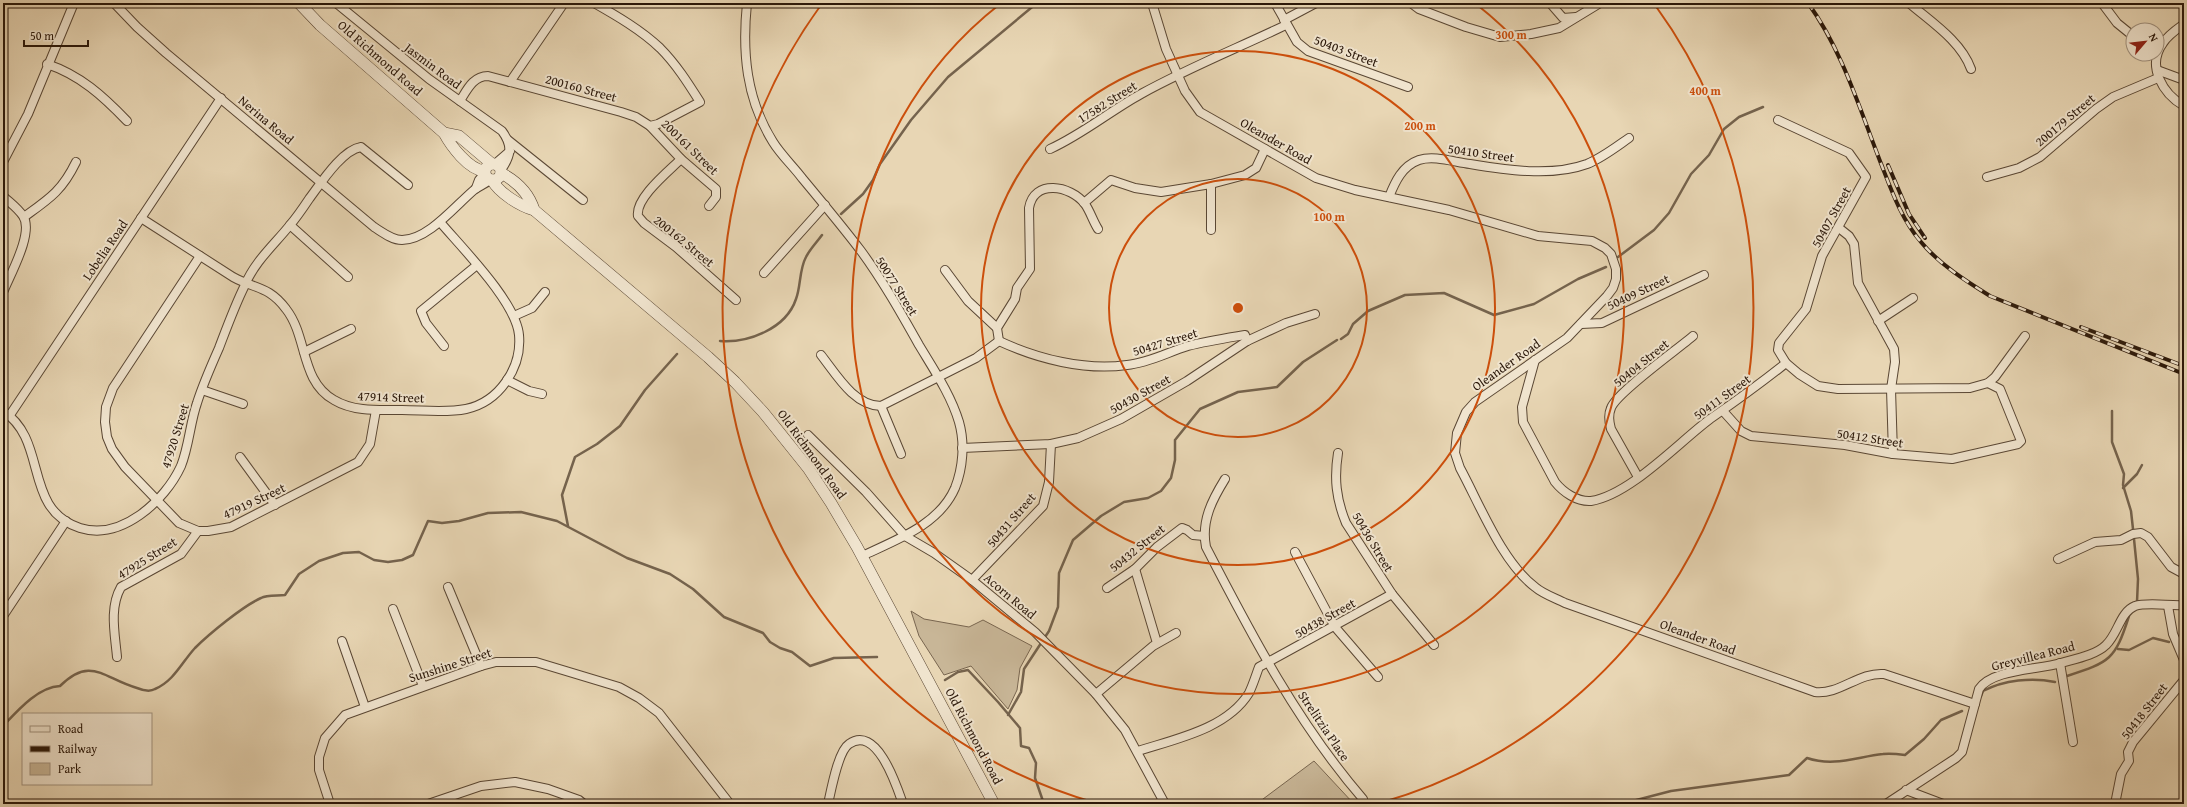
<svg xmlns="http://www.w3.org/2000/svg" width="2187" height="807" font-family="'Gentium Book Plus',serif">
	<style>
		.green { fill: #c8b697; stroke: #796650 }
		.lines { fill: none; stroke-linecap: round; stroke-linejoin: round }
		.stream { stroke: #75634d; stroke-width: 2.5 }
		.minor-casing { stroke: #5a4734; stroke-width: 10 }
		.tertiary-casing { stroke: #5a4734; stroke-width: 12 }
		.minor { stroke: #f0e4ce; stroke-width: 8 }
		.tertiary { stroke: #f0e4ce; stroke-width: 11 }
		.rail-casing { stroke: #2a1709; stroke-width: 4 }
		.rail { stroke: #f0e4ce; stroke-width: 2.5; stroke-dasharray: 8; stroke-linecap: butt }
		.ring { fill: none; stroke: #cc4f0c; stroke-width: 2 }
		.labels { text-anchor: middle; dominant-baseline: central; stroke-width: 4; stroke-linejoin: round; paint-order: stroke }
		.street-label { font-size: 13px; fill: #2a1709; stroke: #f0e4ce }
		.centre { fill: #cc4f0c; stroke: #f0e4ce; stroke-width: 2 }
		.ring-label { font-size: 12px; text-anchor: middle; font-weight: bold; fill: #cc4f0c; stroke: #f0e4ce; stroke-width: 4; stroke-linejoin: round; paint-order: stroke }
	</style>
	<rect width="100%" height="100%" fill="#e8d6b4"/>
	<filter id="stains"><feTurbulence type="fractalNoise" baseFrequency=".005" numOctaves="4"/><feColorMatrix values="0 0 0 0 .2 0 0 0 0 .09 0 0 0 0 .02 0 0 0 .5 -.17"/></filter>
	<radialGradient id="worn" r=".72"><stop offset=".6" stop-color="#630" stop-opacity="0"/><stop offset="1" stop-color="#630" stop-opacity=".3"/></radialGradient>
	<g class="green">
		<polygon points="911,611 924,619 969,627 983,620 1032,646 1020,668 1017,690 1008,709 971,666 944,675 919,636"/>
		<polygon points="1314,761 1354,804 1264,804 1259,802"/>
	</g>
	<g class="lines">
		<g class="stream">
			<polyline points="841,214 863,194 873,180 880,164 911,120 948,77 1037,3"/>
			<polyline points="1618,257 1654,230 1669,213 1691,174 1709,155 1724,129 1739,117 1763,107"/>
			<polyline points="1341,339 1348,334 1353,324 1368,311 1405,295 1444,293 1494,315 1534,304 1578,279 1606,267"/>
			<path d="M720,341C748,343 786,329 796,299C801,286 799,270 806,257C810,249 817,242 822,235"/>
			<polyline points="2112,411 2112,442 2124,474 2123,485 2131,511 2133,529 2138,579 2137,602"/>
			<polyline points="2123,488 2137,474 2142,465"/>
			<polyline points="568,526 562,495 575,457 597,444 620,426 645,390 677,354"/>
			<polyline points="2118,649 2129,650 2153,638 2169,642"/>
			<path d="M2067,676C2110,662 2115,660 2129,616"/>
			<polyline points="945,680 958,672 968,670 998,702 1020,728 1021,746 1029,748 1036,763 1035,778 1044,804"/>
			<path d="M1981,696L1983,691C2004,680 2032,677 2055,682"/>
			<polyline points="1008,715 1021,692 1024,669 1049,631 1058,607 1059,573 1073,540 1101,516 1124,502 1148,498 1161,491 1171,478 1175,460 1175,440 1200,409 1238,392 1277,387 1303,362 1337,340"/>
			<path d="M3,726C18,710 38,687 60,686C91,655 104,679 137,688C142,690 150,692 155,689C174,681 182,662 195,648C209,634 243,606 261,598C267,595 278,596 285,595L299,574L319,561L343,553L359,552L374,560L388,562L402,560L413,555L428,521L442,523L459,521L488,513L521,512L557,521L627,558L670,574L693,589L724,617L763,633L770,642L780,648L792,652L810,666L834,658L877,657"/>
			<path d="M1621,804L1671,791L1789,775L1807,758C1834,767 1856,757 1883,754C1890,753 1898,754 1905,755L1924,739L1941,720L1962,711"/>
		</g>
		<g class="minor-casing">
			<g id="minor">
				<path d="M114,3L137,27L166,53L374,227C382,232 392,240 402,240C428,240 455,206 474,190C479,186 485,184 490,180"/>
				<path d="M336,3L429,79L502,131C513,146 511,156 501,170"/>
				<path d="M747,3C742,52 746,99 773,142C781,155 793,166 802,178C822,202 842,226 861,251C883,281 901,313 919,345C934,370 951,395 959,422C965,443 963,468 955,488C939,525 896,540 862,556"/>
				<path d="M1152,3L1166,49L1185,91L1200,112L1316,178L1355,190L1449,210L1538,236L1592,241L1605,248L1611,254L1616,269V279L1613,288L1607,296L1567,338L1475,402L1466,412L1457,433L1455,453L1460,468C1480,505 1502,562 1535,587C1543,594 1555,598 1565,603L1815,692C1839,695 1859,672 1884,674L1975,704"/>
				<polyline points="1275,3 1297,42 1308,51 1408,87"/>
				<polyline points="1411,3 1419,9 1466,27 1500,37 1531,34 1559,28 1600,3"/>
				<polyline points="1550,3 1563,18 1576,17"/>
				<path d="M1909,3C1931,22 1961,41 1971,69"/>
				<polyline points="2102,3 2117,23 2133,36"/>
				<polyline points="1284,20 1316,3"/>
				<path d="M2184,24C2177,29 2168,35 2163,43C2146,66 2163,94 2184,106"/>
				<path d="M47,64C80,75 103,96 127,121"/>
				<polyline points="2157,70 2184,80"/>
				<polyline points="510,82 564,3"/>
				<path d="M460,101C467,90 473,76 488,76L621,112L636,117L650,126L658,124L700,102C688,83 676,64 660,48C641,30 617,16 594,3"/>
				<polyline points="1778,120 1849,153 1866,177 1822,256 1806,309 1779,343 1778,350 1786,363 1799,374 1818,386 1838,389 1970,388 1988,383 1995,377 2025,336"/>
				<polyline points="650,126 681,159 716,189 716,197 709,206"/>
				<polyline points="508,140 583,200"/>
				<path d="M1050,149C1083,134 1110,111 1141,94C1188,68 1238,48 1286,25"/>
				<path d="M681,159C669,171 635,198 638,216L644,223L676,247L736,300"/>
				<polyline points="3,162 28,114 74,3"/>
				<polyline points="495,164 510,151"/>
				<polyline points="1987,177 2019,168 2040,157 2096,109 2113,97 2158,78"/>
				<polyline points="1211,184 1211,230"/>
				<polyline points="476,188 479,180 484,174"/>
				<path d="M3,196C9,202 18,208 23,216C34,232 11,273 4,290"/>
				<path d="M1389,197C1395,182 1402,166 1419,160C1434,155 1454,162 1470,164C1506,170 1552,177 1587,164C1602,158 1616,147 1629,138"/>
				<polyline points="1084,203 1111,180 1135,188 1161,192 1211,184 1245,175 1256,168 1265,149"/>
				<path d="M24,217C49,199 62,191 76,162"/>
				<path d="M141,218L233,277C255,289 269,286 286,309C308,337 300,381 334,400C354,412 379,410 402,410C422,410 446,413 466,409C499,402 522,368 519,335C516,302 462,248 440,222"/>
				<polyline points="290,225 348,277"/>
				<polyline points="1839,228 1849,236 1854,244 1858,283 1894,349 1895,362 1891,389 1893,454"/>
				<polyline points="200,256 113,388 106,407 105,422 107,437 112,449 125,467 179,523 198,531 208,531 231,527 358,462 370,444 376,410"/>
				<polyline points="945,270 968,301 997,328"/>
				<polyline points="764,273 825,205"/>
				<polyline points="514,316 532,308 545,292"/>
				<polyline points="1878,321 1913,298"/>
				<polyline points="1581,324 1602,323 1704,275"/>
				<path d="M999,341C1038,359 1085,371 1127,365C1149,363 1168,352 1188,346C1207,341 1227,338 1245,335L1247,341"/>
				<path d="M999,341L997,328L1015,299L1017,288L1030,269L1029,208C1034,179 1070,185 1085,204C1090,211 1093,221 1098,229"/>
				<polyline points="444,346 426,323 421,311 477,265"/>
				<polyline points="304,352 351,329"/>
				<path d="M821,355C836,374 854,406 881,406L976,358L999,341"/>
				<path d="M1535,360L1522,407L1523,422L1555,482C1563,492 1577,502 1591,501C1630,495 1679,442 1710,419C1736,401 1761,383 1786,363"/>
				<polyline points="507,380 529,391 542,394"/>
				<polyline points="202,390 243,404"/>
				<polyline points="881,406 901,454"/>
				<path d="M3,411C49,441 22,509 80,528C121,541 165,501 181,466C189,446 190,423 197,403C203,384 211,366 219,348C227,327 235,305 245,285C255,261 274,245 290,225C297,217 303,208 309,199C321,183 342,150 361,147L408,185"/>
				<polyline points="1723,411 1741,431 1751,436 1845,445 1893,454 1952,459 2018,444 2021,441 2000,389 1988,383"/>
				<polyline points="10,415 221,98"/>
				<polyline points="808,435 866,492 905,536 934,553 972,580 1035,632 1096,694 1125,730 1165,804"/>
				<polyline points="962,448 1051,444 1078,438 1121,419 1187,381 1247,341 1286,323 1315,314"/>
				<path d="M1338,453C1334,478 1336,499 1346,523L1392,594L1434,645"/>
				<polyline points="240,457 275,505"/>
				<path d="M1638,477L1611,429C1609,422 1608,415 1611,408C1616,393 1678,349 1693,336"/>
				<path d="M1225,479C1212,500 1201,521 1206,547C1251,634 1298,724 1363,799"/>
				<polyline points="1295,552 1335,627 1378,677"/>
				<polyline points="2058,559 2095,542 2121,540 2133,534 2141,533 2148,537 2171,567 2184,574"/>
				<polyline points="1135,569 1157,643"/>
				<polyline points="972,580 1043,506 1049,482 1051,444"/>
				<polyline points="448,587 481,666"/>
				<polyline points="1107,588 1135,569 1157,547 1182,528 1187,530 1193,535 1204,536"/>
				<polyline points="2168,606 2173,634 2184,660"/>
				<polyline points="393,609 423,686"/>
				<polyline points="3,616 66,521"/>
				<polyline points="342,641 365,707"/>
				<path d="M117,657C115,634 109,608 121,587L181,554L198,531"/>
				<polyline points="2060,663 2073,742"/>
				<polyline points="1096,694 1153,646 1176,633"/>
				<path d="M1138,751C1175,739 1227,729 1249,693C1253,685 1256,675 1259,667L1392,594"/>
				<polyline points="1906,790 1943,804"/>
				<polyline points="330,804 319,770 319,757 325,738 345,715 481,666 496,662 536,662 619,687 639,698 659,713 730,804"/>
				<polyline points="428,804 481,786 515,782 548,789 579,800 584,804"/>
				<path d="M828,804C831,791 838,751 849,744C877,724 897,787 903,804"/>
				<path d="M1886,804L1956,758L1962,752L1979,689C1992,669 2038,670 2061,663C2075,659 2096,655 2106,645C2118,634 2120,612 2135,606C2147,602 2170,606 2184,605"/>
				<polyline points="2115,804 2121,774 2129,761 2128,752 2133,742 2184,680"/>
			</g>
		</g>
		<g class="tertiary-casing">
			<g id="tertiary">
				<path d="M299,3L320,25L444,133C451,146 468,169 484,171"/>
				<polyline points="444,133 459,136 492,164"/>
				<circle cx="493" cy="172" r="8"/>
				<path d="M501,173C516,181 529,193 534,210"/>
				<path d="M492,180C499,193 520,206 534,210L708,357L735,382L763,412L808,468L831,503L857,547L994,804"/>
			</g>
		</g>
		<use href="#minor" class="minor"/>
		<use href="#tertiary" class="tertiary"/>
		<g class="rail-casing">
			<g id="rail">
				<path d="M1808,3C1842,50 1859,107 1880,161C1891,189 1901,219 1921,242C1939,264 1966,281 1990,296L2184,374"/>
				<polyline points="1888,165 1909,214 1925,238"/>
				<polyline points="2081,327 2184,366"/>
			</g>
		</g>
		<use href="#rail" class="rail"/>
	</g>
	<g class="ring">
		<circle cx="1238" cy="308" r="129"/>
		<circle cx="1238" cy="308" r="257"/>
		<path d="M1476 4A386 386 0 1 1 1000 4"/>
		<path d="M1096 803A515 515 0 0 1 821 5M1655 5A515 515 0 0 1 1380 803"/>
	</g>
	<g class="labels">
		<g class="street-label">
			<text transform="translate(1346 51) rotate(21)">50403 Street</text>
			<text transform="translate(380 58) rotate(41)">Old Richmond Road</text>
			<text transform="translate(433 66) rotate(37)">Jasmin Road</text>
			<text transform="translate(581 88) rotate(15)">200160 Street</text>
			<text transform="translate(1107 102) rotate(-32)">17582 Street</text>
			<text transform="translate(266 120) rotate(40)">Nerina Road</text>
			<text transform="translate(2065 120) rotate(-40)">200179 Street</text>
			<text transform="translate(1276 141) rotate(30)">Oleander Road</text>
			<text transform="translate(690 147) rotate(44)">200161 Street</text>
			<text transform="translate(1481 153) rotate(8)">50410 Street</text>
			<text transform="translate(1831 217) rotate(-61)">50407 Street</text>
			<text transform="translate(684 241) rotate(39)">200162 Street</text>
			<text transform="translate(105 250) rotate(-56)">Lobelia Road</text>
			<text transform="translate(897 286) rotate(58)">50077 Street</text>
			<text transform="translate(1638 292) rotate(-25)">50409 Street</text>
			<text transform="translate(1165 342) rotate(-17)">50427 Street</text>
			<text transform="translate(1641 363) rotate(-39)">50404 Street</text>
			<text transform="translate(1506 365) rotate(-35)">Oleander Road</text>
			<text transform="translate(1140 394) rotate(-29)">50430 Street</text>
			<text transform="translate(391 397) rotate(2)">47914 Street</text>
			<text transform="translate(1722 397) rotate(-36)">50411 Street</text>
			<text transform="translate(175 436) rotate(-73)">47920 Street</text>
			<text transform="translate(1870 438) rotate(9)">50412 Street</text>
			<text transform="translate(812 454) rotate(54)">Old Richmond Road</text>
			<text transform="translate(254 501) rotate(-25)">47919 Street</text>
			<text transform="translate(1011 520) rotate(-49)">50431 Street</text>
			<text transform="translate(1373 542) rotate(59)">50436 Street</text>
			<text transform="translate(1137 548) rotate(-39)">50432 Street</text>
			<text transform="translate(147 558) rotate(-32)">47925 Street</text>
			<text transform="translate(1010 596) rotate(40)">Acorn Road</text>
			<text transform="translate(1325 618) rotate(-29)">50438 Street</text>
			<text transform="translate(1698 637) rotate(20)">Oleander Road</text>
			<text transform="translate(2033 656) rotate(-14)">Greyvillea Road</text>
			<text transform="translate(450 665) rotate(-18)">Sunshine Street</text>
			<text transform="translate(2144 711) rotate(-52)">50418 Street</text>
			<text transform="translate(1324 726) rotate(56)">Strelitzia Place</text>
			<text transform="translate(974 736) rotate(62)">Old Richmond Road</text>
		</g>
	</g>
	<circle cx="1238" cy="308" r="6" class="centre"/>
	<g class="ring-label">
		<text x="1511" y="39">300 m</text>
		<text x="1705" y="95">400 m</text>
		<text x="1420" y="130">200 m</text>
		<text x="1329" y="221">100 m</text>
	</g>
	<rect width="2187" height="807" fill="none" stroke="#e8d6b4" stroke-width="16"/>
	<rect x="4" y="4" width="2179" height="799" fill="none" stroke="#2a1709" stroke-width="2"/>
	<rect x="8" y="8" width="2171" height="791" fill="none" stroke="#2a1709"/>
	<rect x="22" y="713" width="130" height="72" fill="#f0e4ce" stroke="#a1927f"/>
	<rect x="30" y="726" width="20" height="6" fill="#f0e4ce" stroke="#a1927f"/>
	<text x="58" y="733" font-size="12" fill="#2a1709">Road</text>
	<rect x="30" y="746" width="20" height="6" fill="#2a1709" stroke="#a1927f"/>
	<text x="58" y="753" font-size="12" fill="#2a1709">Railway</text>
	<rect x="30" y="763" width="20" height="12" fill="#c8b697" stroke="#a1927f"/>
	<text x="58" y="773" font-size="12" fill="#2a1709">Park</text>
	<g transform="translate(2145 42) rotate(62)"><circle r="19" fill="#f0e4ce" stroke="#a1927f"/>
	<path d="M0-3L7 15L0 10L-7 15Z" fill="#8f2418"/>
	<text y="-6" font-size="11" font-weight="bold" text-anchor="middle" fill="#2a1709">N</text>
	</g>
	<path d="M24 40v6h64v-6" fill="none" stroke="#2a1709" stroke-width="2"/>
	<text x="30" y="40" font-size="12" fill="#2a1709" stroke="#f0e4ce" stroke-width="3" paint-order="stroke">50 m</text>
	<rect width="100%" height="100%" filter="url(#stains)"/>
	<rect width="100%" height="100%" fill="url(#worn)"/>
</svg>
